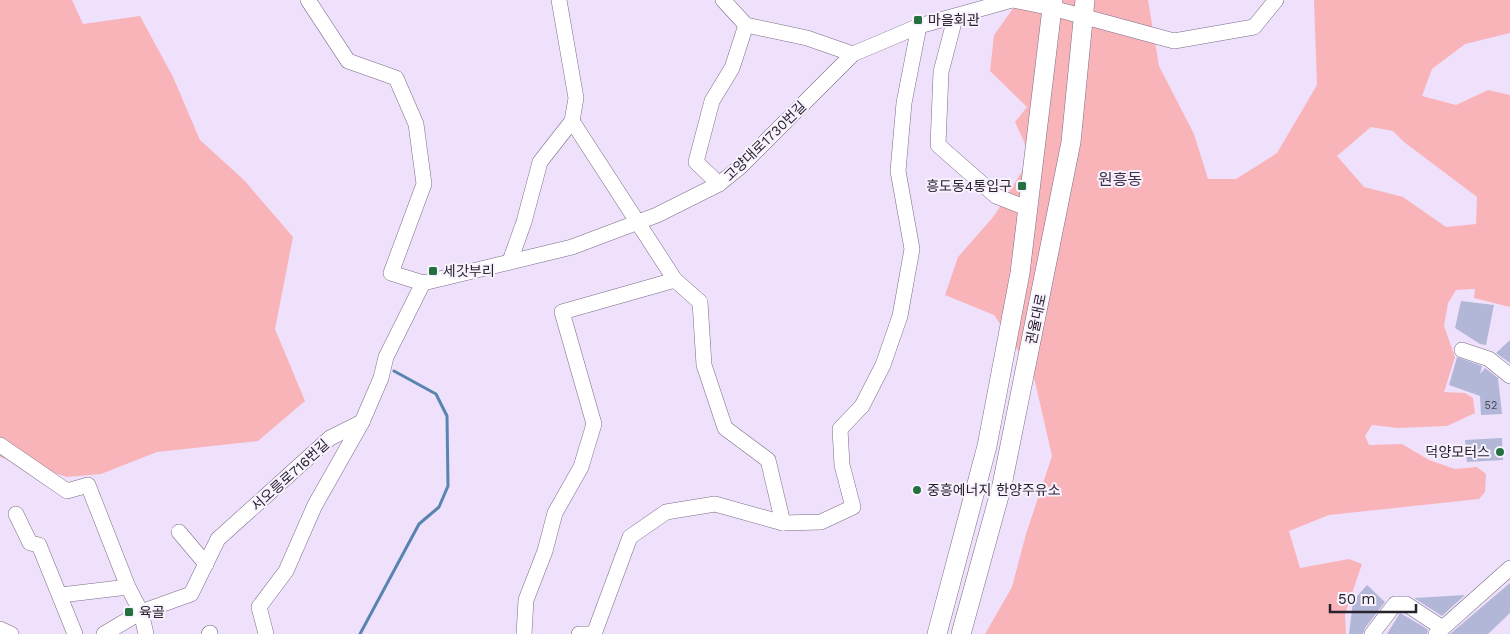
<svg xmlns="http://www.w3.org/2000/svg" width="1510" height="634" font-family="'Work Sans','Noto Sans KR',sans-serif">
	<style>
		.green { fill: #f9b4ba; fill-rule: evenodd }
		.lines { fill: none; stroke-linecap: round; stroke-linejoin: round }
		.stream { stroke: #5884b0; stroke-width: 3 }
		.building { fill: #b2b7d8 }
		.minor-casing { stroke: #7b6b87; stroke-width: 16 }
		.major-casing { stroke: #7b6b87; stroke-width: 20 }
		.minor { stroke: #fff; stroke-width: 15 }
		.major { stroke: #fff; stroke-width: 19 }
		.poi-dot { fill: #24703e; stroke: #f8f1fe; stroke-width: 2 }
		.labels { text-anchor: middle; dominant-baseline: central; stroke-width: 4; stroke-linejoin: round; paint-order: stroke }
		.number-label { font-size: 11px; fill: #4a4758 }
		.poi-label { font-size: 14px; fill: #28222d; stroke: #f8f1fe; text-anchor: start }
		.street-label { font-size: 14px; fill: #28222d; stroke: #f8f1fe }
		.quarter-label { font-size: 16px; fill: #3e3049; stroke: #f8f1fe }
	</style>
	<rect width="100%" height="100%" fill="#efe1fb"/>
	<g class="green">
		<polygon points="0,0 72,0 83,24 140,16 173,77 200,140 244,180 293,237 275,329 305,401 258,441 157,452 101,474 67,477 0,457"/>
		<path d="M1019,0H1148L1159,66L1194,134L1208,179H1236L1277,153L1317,85L1314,0H1510V33L1465,44L1432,69L1422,96L1456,105L1488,90L1510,95V307L1474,298L1475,289L1456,290L1448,303L1444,326L1455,357L1444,392L1465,393L1473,398L1475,413L1447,426L1398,428L1372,425L1365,436L1369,445L1402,444L1429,460L1455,469L1477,467L1486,474L1485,492L1479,499L1329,515L1289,531L1300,568L1349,559L1362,564L1345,614L1346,634H985L1012,587L1026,534L1052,456L1033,373L994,315L945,295L958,257L994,216L1031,157L1015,122L1027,107L990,71L994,35ZM1371,127L1393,131L1404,142L1477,197L1476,224L1446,227L1403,197L1364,187L1337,156Z"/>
	</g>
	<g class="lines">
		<polyline class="stream" points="360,634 419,524 439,507 448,486 447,416 436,394 394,371"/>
	</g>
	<g class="building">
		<polygon points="1461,301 1494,305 1486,345 1480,344 1455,328"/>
		<polygon points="1510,340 1510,363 1496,353"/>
		<polygon points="1457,357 1482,366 1480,374 1485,368 1498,378 1502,414 1481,415 1480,396 1449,385"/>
		<polygon points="1502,438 1503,460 1467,462 1465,440"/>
		<polygon points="1510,583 1510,613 1488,634 1450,634"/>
		<polygon points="1367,585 1385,602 1365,628 1363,634 1349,634 1353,601"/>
		<polygon points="1465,595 1442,616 1414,598"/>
		<polygon points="1400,613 1424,627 1428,630 1427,634 1387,634"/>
	</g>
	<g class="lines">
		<g class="minor-casing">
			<g id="minor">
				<polyline points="308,0 348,61 396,78 416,124 424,184 391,273 423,283"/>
				<polyline points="723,0 746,25 807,38 853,54"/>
				<polyline points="1013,0 1052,8 1174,41 1254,27 1276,0"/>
				<polyline points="955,18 941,72 938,145 996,196 1029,209"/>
				<polyline points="719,184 696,162 712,101 732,68 746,25"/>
				<polyline points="510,261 524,222 540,162 572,121 576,98 559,0"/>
				<polyline points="675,280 700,302 704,365 725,428 768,460 783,523"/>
				<polyline points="1462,350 1489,359 1510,376"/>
				<polyline points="0,445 67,491 88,485 128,587 141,612 146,634"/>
				<polyline points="16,514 30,543 39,545 75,634"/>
				<polyline points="179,532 206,564"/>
				<polyline points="61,595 128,587"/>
				<polyline points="0,629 11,634"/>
				<polyline points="104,634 141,612 191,594 218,539 330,438 362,422"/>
				<polyline points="209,634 210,633"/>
				<polyline points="266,634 259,607 286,571 315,505 362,422 381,378 386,357 423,283 572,247 657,215 719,184 740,167 853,54 919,26 1012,0"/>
				<polyline points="524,634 526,600 545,551 555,513 581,467 594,424 562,312 675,280 572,121"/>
				<polyline points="579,634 594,634 630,537 666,512 715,504 783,523 821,522 853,507 842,465 840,429 862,406 883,365 900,316 912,249 898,171 904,103 919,26"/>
				<polyline points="1372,634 1395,604 1406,604 1441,627"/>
				<polyline points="1436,634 1510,568"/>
			</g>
		</g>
		<g class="major-casing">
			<g id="major">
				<polyline points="937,634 987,446 1020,273 1053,0"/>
				<polyline points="961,634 1002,485 1071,142 1085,0"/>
			</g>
		</g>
		<use href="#minor" class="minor"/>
		<use href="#major" class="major"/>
	</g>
	<g class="poi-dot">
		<rect x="913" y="15" width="10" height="10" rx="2.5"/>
		<rect x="1017" y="181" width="10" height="10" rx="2.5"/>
		<rect x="428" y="266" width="10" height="10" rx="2.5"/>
		<circle cx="1500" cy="452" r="5"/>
		<circle cx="917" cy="490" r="5"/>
		<rect x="124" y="607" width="10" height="10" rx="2.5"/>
	</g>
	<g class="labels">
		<g class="number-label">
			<text x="1491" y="405">52</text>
		</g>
		<g class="poi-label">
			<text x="928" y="20">마을회관</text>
			<text x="1012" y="186" text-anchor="end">흥도동4통입구</text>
			<text x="443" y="271">세갓부리</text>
			<text x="1490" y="452" text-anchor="end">덕양모터스</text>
			<text x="927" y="490">중흥에너지 한양주유소</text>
			<text x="139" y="612">육골</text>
		</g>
		<g class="street-label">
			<text transform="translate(765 141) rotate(-44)">고양대로1730번길</text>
			<text transform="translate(1036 319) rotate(-78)">권율대로</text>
			<text transform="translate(290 475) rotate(-42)">서오릉로716번길</text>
		</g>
		<g class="quarter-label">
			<text x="1120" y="179">원흥동</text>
		</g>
	</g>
	<path d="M1330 604v8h86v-8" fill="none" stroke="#28222d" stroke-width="2.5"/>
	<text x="1338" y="604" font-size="15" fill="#28222d" stroke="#f8f1fe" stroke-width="4" paint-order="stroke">50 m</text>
</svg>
